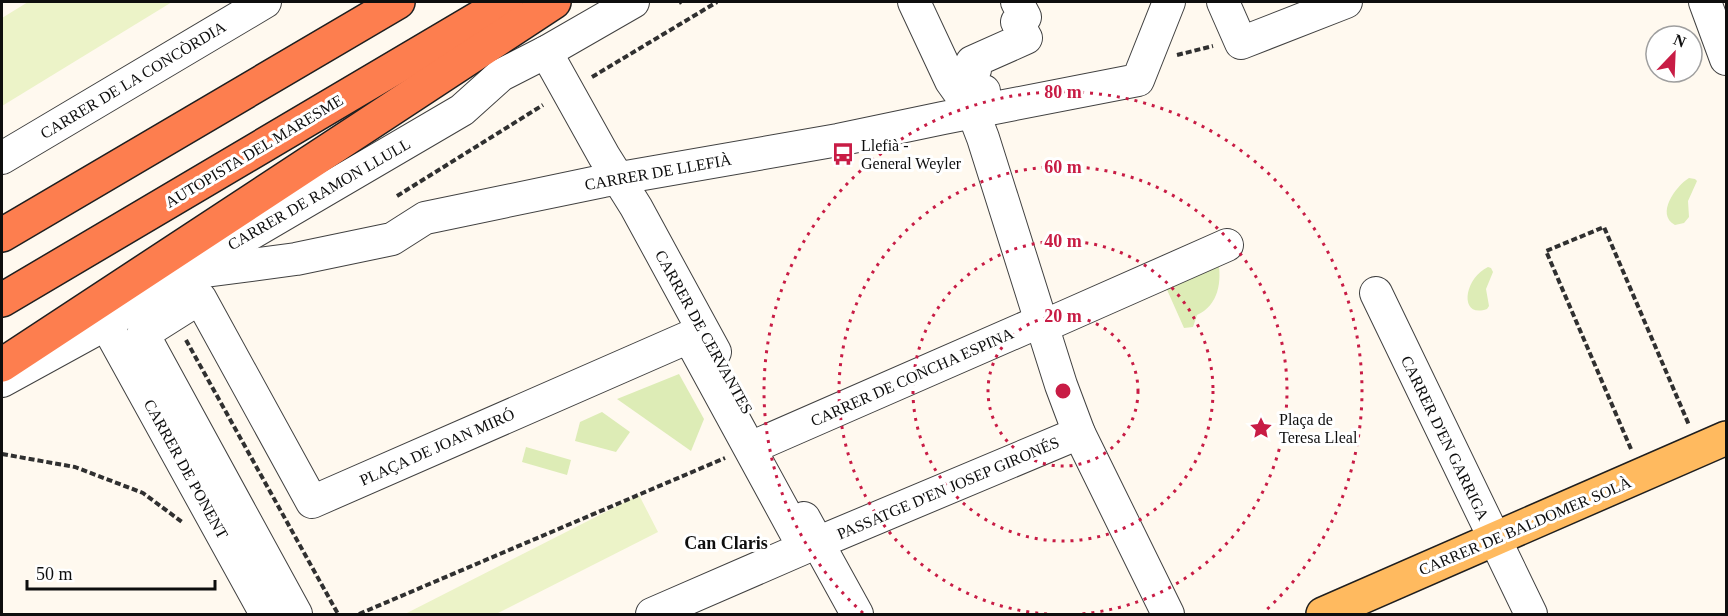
<svg xmlns="http://www.w3.org/2000/svg" width="1728" height="616" font-family="'Times New Roman',serif">
	<style>
		.green { fill: #ddecb6 }
		.pitch { fill: #ecf3c8 }
		.lines { fill: none; stroke-linecap: round; stroke-linejoin: round }
		.minor-casing { stroke: #414141; stroke-width: 34 }
		.major-casing { stroke: #1f1f1f; stroke-width: 36 }
		.highway-casing { stroke: #1f1f1f; stroke-width: 36 }
		.path { stroke: #303030; stroke-width: 4; stroke-dasharray: 6 3; stroke-linecap: butt }
		.minor { stroke: #fff; stroke-width: 32 }
		.major { stroke: #ffba5f; stroke-width: 33 }
		.highway { stroke: #fd7e4f; stroke-width: 33 }
		.ring { fill: none; stroke: #c81c45; stroke-width: 3; stroke-dasharray: 3 6 }
		.labels { text-anchor: middle; dominant-baseline: central; stroke-width: 6; stroke-linejoin: round; paint-order: stroke }
		.street-label { font-size: 16px; fill: #0e0e0e; stroke: #fff }
		.poi-label { font-size: 16px; fill: #0e0e0e; stroke: #fff; text-anchor: start }
		.neighbourhood-label { font-size: 18px; font-weight: bold; fill: #0e0e0e; stroke: #fff }
		.centre { fill: #c81c45; stroke: #fff; stroke-width: 3 }
		.ring-label { font-size: 18px; text-anchor: middle; font-weight: bold; fill: #c81c45; stroke: #fff; stroke-width: 6; stroke-linejoin: round; paint-order: stroke }
	</style>
	<rect width="100%" height="100%" fill="#fff9ef"/>
	<g class="green">
		<path d="M1689,178L1695,179L1697,181L1688,201L1689,217L1684,223L1675,225C1655,214 1676,186 1689,178Z"/>
		<path d="M1218,260C1222,281 1219,305 1197,315L1193,327L1184,328L1164,283Z"/>
		<path d="M1488,267L1491,268L1493,272L1486,289L1489,306L1487,309C1459,319 1463,279 1488,267Z"/>
		<polygon points="679,374 704,419 691,451 617,399"/>
		<polygon points="602,412 630,432 616,452 575,441 580,422"/>
		<polygon points="526,447 571,460 567,475 522,462"/>
	</g>
	<g class="pitch">
		<polygon points="28,2 172,2 2,106 2,18"/>
		<polygon points="639,495 658,532 496,614 405,614"/>
	</g>
	<g class="lines">
		<g class="minor-casing">
			<g id="minor">
				<polyline points="914,2 951,81 973,112 983,138 1061,385 1079,433 1168,614"/>
				<polyline points="1223,2 1241,43 1346,2"/>
				<polyline points="1705,2 1726,59"/>
				<polyline points="546,52 604,156 636,207 715,352"/>
				<path d="M984,91C971,92 966,86 961,75L975,70L972,62L1026,38L1017,22L1025,17L1017,2"/>
				<polyline points="2,158 265,2"/>
				<polyline points="182,274 296,259 392,239 425,218 603,181 838,140 943,118 1138,80 1169,2"/>
				<polyline points="1376,293 1531,614"/>
				<polyline points="106,324 266,614"/>
				<polyline points="2,381 106,324 182,274 462,110 501,75 546,52 633,2"/>
				<polyline points="764,442 1041,321 1055,321 1227,245"/>
				<polyline points="804,518 857,614"/>
				<polyline points="817,543 1079,433"/>
				<polyline points="296,614 143,334 200,298 312,502 689,337 804,548 652,614"/>
			</g>
		</g>
		<g class="major-casing">
			<polyline id="major" points="1323,614 1726,438"/>
		</g>
		<g class="highway-casing">
			<g id="highway">
				<polyline points="2,235 398,2"/>
				<polyline points="2,300 506,2"/>
				<polyline points="2,365 554,2"/>
			</g>
		</g>
		<g class="path">
			<polyline points="679,3 681,2"/>
			<polyline points="1177,55 1213,46"/>
			<polyline points="592,77 717,2"/>
			<polyline points="397,196 543,105"/>
			<polyline points="186,340 338,614"/>
			<polyline points="1631,449 1546,251 1604,227 1689,425"/>
			<polyline points="2,454 75,467 143,493 182,522"/>
			<polyline points="359,614 725,458"/>
		</g>
		<use href="#minor" class="minor"/>
		<use href="#major" class="major"/>
		<use href="#highway" class="highway"/>
	</g>
	<g class="ring">
		<circle cx="1063" cy="391" r="75"/>
		<circle cx="1063" cy="391" r="150"/>
		<path d="M1047 614A224 224 0 1 1 1079 614"/>
		<path d="M863 613A299 299 0 1 1 1263 613"/>
	</g>
	<defs>
		<g id="bus-bare" transform="scale(1.8)"><path d="M-5-6H5V4H4V6H2V4H-2V6H-4V4H-5ZM-3.5-4V0h7V-4ZM-3.5 1.2v1.5H-2V1.2ZM2 1.2v1.5H3.5V1.2Z" fill="#c81c45" stroke="#fff" stroke-width="2.5" paint-order="stroke"/></g>
		<g id="sight-bare" transform="scale(1.8)"><path d="M0-6L1.8-2.2L6-1.7L2.9 1.2L3.7 5.4L0 3.3L-3.7 5.4L-2.9 1.2L-6-1.7L-1.8-2.2Z" fill="#c81c45" stroke="#fff" stroke-width="2.5" paint-order="stroke"/></g>
	</defs>
	<g fill-rule="evenodd">
		<use href="#bus-bare" x="843" y="154"/>
		<use href="#sight-bare" x="1261" y="428"/>
	</g>
	<g class="labels">
		<g class="street-label">
			<text transform="translate(133 80) rotate(-31)">CARRER DE LA CONCÒRDIA</text>
			<text transform="translate(254 151) rotate(-31)">AUTOPISTA DEL MARESME</text>
			<text transform="translate(658 172) rotate(-10)">CARRER DE LLEFIÀ</text>
			<text transform="translate(319 194) rotate(-30)">CARRER DE RAMON LLULL</text>
			<text transform="translate(704 332) rotate(61)">CARRER DE CERVANTES</text>
			<text transform="translate(912 377) rotate(-24)">CARRER DE CONCHA ESPINA</text>
			<text transform="translate(1445 438) rotate(64)">CARRER D'EN GARRIGA</text>
			<text transform="translate(437 447) rotate(-24)">PLAÇA DE JOAN MIRÓ</text>
			<text transform="translate(186 469) rotate(61)">CARRER DE PONENT</text>
			<text transform="translate(948 488) rotate(-23)">PASSATGE D'EN JOSEP GIRONÉS</text>
			<text transform="translate(1525 526) rotate(-23)">CARRER DE BALDOMER SOLÀ</text>
		</g>
		<g class="poi-label">
			<text x="861" y="145">Llefià -<tspan x="861" dy="18">General Weyler</tspan></text>
			<text x="1279" y="419">Plaça de<tspan x="1279" dy="18">Teresa Lleal</tspan></text>
		</g>
		<g class="neighbourhood-label">
			<text x="726" y="543">Can Claris</text>
		</g>
	</g>
	<circle cx="1063" cy="391" r="9" class="centre"/>
	<g class="ring-label">
		<text x="1063" y="98">80 m</text>
		<text x="1063" y="173">60 m</text>
		<text x="1063" y="247">40 m</text>
		<text x="1063" y="322">20 m</text>
	</g>
	<rect width="1728" height="616" fill="none" stroke="#0e0e0e" stroke-width="6"/>
	<g transform="translate(1674 54) rotate(23)"><circle r="28" fill="#ffffff" stroke="#9f9f9f" stroke-width="1.5"/>
	<path d="M0-4.5L10 22L0 15L-10 22Z" fill="#c81c45"/>
	<text y="-9" font-size="16" font-weight="bold" text-anchor="middle" fill="#0e0e0e">N</text>
	</g>
	<path d="M27 580v9h188v-9" fill="none" stroke="#0e0e0e" stroke-width="3"/>
	<text x="36" y="580" font-size="18" fill="#0e0e0e" stroke="#ffffff" stroke-width="4.5" paint-order="stroke">50 m</text>
</svg>
